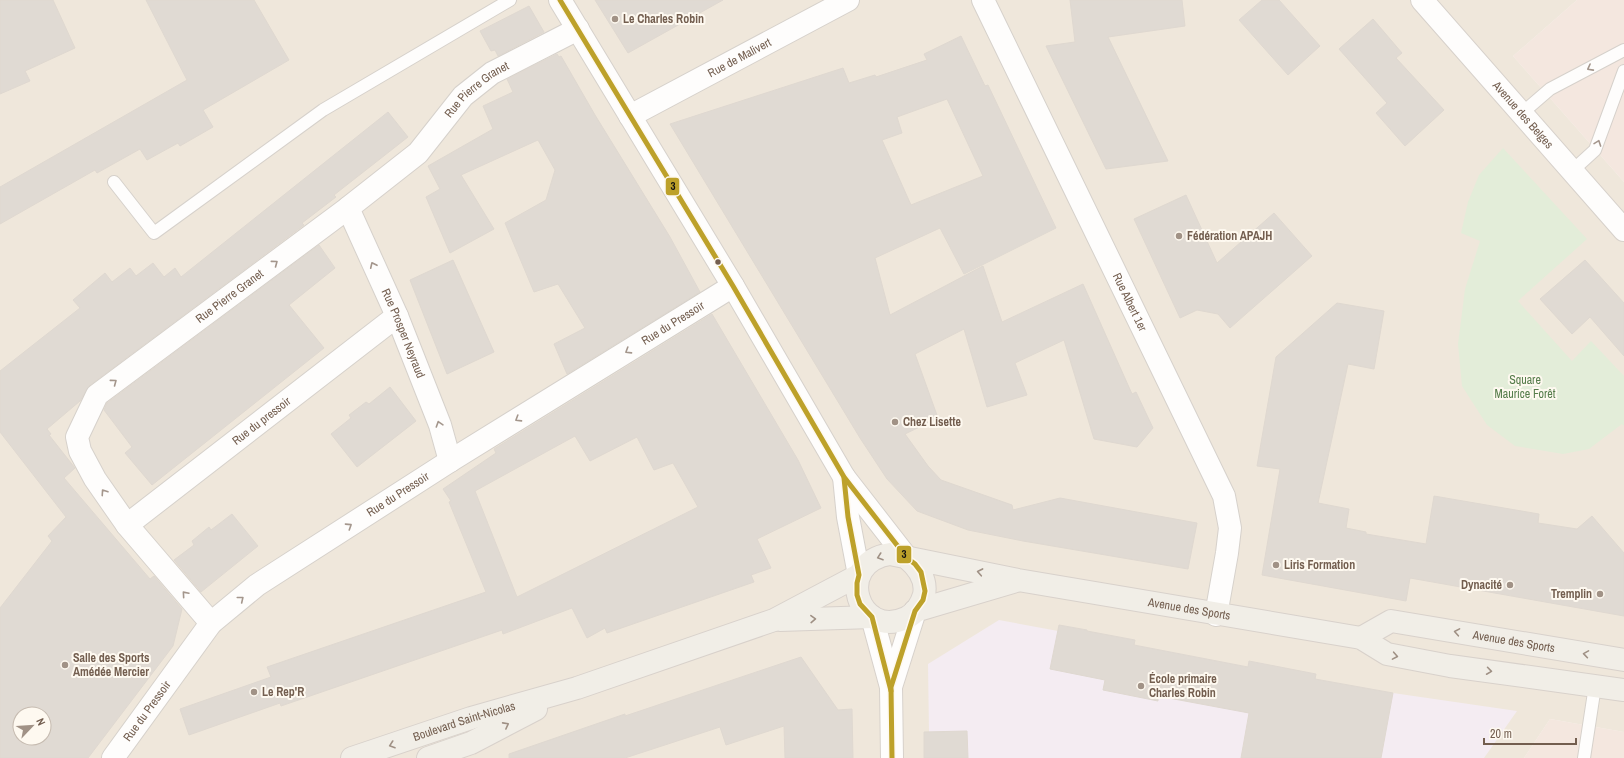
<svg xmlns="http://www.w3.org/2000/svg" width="1624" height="758" font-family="'Archivo Narrow',sans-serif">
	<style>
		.residential { fill: #efe7db; fill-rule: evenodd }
		.commercial { fill: #f4e7df }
		.education { fill: #f4ecf2 }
		.green { fill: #e3edd9 }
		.building { fill: #e0dad3; stroke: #dfd8d0; fill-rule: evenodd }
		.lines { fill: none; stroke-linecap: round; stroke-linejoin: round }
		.service-casing { stroke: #d6d1cb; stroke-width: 14 }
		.minor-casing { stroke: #d6d1cb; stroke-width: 24 }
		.tertiary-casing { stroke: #d6d1cb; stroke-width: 24 }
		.secondary-casing { stroke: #d7d1cb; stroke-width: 24 }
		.primary-casing { stroke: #d8d1cb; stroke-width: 24 }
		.service { stroke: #fefdfc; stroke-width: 12 }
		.minor { stroke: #fefdfc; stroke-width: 22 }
		.tertiary { stroke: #fefdfc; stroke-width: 22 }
		.secondary { stroke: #fefdfc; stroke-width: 22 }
		.primary { stroke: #f1eee7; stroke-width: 22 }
		.bus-1-casing { stroke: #fef9f0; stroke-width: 8 }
		.bus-1 { stroke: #bda12a; stroke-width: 5 }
		.oneway { stroke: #a4968c }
		.oneway2 { stroke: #9f9084 }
		.poi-dot { fill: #a19286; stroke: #fef9f0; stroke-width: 1.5 }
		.bus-dot { fill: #735e4f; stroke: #fef9f0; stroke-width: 1.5 }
		.labels { text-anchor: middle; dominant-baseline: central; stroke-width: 4; stroke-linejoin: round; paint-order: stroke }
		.poi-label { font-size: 12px; font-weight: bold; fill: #735e4f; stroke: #fef9f0; text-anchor: start }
		.street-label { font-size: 12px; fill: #735e4f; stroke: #fef9f0 }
		.park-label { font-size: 12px; fill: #567d4b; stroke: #fef9f0 }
		.line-badge { stroke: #fef9f0; stroke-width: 1.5 }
		.pale-badge-label { font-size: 11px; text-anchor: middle; font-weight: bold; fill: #111 }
	</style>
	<rect width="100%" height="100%" fill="#f7f4ed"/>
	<path class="residential" d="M0,0H1577L1513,56L1624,182V732L1550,719L1524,758H0ZM20,714H44V738H20Z"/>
	<g class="commercial">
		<polygon points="1577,0 1624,0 1624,182 1513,56"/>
		<polygon points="1550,719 1624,732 1624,758 1524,758"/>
	</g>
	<polygon class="education" points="999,620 1058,631 1065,626 1087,630 1086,635 1119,637 1135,640 1134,645 1248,667 1249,661 1265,664 1299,675 1300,671 1316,674 1315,679 1393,693 1517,711 1484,758 924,758 924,735 929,732 928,664"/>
	<polygon class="green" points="1503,148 1587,239 1518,301 1572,361 1591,341 1624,376 1624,426 1622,424 1589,449 1563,454 1515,446 1487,425 1462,386 1458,344 1465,289 1480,241 1461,233 1468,202 1479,175"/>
	<g class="building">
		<polygon points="0,0 53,0 75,48 25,71 30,81 0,94"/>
		<polygon points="146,0 254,0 289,60 203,110 213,127 180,146 178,143 147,160 140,149 97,173 95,170 0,224 0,187 187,80"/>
		<polygon points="595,0 723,0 628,53"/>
		<polygon points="1070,0 1182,0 1185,26 1108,37 1168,161 1106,169 1046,46 1075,42"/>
		<polygon points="1262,0 1279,0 1320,46 1288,75 1239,20"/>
		<polygon points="529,6 544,32 498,56 495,50 491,51 480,31"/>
		<polygon points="1373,19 1402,53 1396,58 1444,110 1405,146 1376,113 1387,103 1339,49"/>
		<path d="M961,36L985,86L988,85L1056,228L964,274L940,228L875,258L890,315L983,266L1002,322L1083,284L1132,394L1136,392L1153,428L1137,447L1094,439L1064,340L1015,363L1027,395L987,407L964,329L915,354L938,418L905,434L928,466L941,480L1012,505L1013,510L1060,498L1197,523L1188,569L1023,541L968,530L917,511L887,479L860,438L670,124L843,68L849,83L875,75L876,77L927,60L924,54ZM947,99L983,176L911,205L882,140L902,133L897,117Z"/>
		<polygon points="557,54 559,57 561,56 595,115 670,237 700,292 567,374 554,344 585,328 558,284 534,292 505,223 546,200 555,170 538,140 461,175 494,229 450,253 426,197 440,189 428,166 493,129 483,106 513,92 507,79"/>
		<path d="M388,112L408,137L334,195L336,197L302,223L304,225L90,385L80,401L47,429L51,434L49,435L75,468L64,478L150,579L154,576L182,609L173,646L88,758H0V608L52,541L48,536L66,517L0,432V371L80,308L73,300L105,273L112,282L130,268L136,276L153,263L164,277L175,268L181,277ZM20,714H44V738H20Z"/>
		<polygon points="1186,195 1217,263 1274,213 1312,256 1230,328 1218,314 1197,310 1180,318 1134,219"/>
		<polygon points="319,245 335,268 289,305 324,348 152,485 125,453 132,447 104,410 107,403"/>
		<polygon points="453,260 494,352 447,374 410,280"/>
		<polygon points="1585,260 1624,303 1624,356 1590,317 1572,334 1540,299"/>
		<polygon points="1337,303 1384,311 1374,369 1348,364 1318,503 1349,509 1346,528 1366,532 1366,534 1426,544 1434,496 1539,514 1538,523 1577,529 1592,516 1624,553 1624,616 1410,578 1406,601 1262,575 1280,469 1257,466 1276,357"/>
		<path d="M712,314L798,460L821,508L757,539L771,568L751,575L754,582L607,633L605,628L587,638L572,608L503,634L502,630L281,706L280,703L189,735L180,709L271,677L267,667L486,592L449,502L451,501L443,489L496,453L494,449ZM575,436L590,461L637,437L654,470L673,463L698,507L517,597L475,491Z"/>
		<polygon points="390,387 416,421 357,467 331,434 351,418 349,415 366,402 369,404"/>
		<polygon points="232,514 258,546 201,592 174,560 194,545 192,541 209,527 211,530"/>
		<polygon points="1059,625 1087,630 1087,631 1135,640 1134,645 1248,667 1249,661 1316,674 1315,679 1393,693 1381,758 1241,758 1249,713 1158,696 1158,701 1103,690 1105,680 1050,669"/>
		<polygon points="801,657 838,710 852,709 853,758 785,758 784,726 726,745 720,727 625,758 509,758 509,754 625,714 625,716"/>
		<polygon points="967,731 968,758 924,758 924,732"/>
	</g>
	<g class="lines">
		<g class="service-casing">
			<g id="service">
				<polyline points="1521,114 1550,89 1624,50"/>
				<polyline points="1572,171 1595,150 1624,71"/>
				<polyline points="114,182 154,233 323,110 510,0"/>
				<polyline points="1584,758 1595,686"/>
			</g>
		</g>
		<g class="minor-casing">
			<g id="minor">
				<path id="s1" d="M983,0L1224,496L1230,528L1227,553L1216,615"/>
				<path id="s2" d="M630,116L848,0"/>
				<path id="s3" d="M348,208L397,316L412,354L440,425L450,461"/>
				<path id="s4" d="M127,525L397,316"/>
				<path id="s5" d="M211,623L127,525L95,479L80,451L77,437L97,395L348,208L418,153L463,96L492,73L578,29"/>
				<path id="s6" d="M113,758L211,623L257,585L450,461L733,286"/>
			</g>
		</g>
		<g class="tertiary-casing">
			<g id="tertiary">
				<polyline points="560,0 733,286 844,477 907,558"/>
				<polyline points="844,477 848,517 859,575"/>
			</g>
		</g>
		<g class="secondary-casing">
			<g id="secondary">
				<path id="s7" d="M1422,0L1624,230"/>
				<polyline points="872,617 891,687 892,758"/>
				<polyline points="891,687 915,611"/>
			</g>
		</g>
		<g class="primary-casing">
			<g id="primary">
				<path id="s8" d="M907,558C919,568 927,580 924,595C921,605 915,614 906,618C858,640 833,563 890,554L1018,580L1361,638L1387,654L1450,666L1624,690"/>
				<polyline points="915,611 1016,581"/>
				<polyline points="780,620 872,617"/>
				<path id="s9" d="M1361,638L1391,621L1624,660"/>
				<path id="s10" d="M352,758L471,718L577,688L774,620L859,575"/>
				<polyline points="428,758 471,743 536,709"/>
			</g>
		</g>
		<use href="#service" class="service"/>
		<use href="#minor" class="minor"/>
		<use href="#tertiary" class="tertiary"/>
		<use href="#secondary" class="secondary"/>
		<use href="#primary" class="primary"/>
		<g class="bus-1-casing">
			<g id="bus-1">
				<polyline points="560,0 733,286 844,477 907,558 915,564 921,572 925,591 923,600 915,611 891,687 892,758"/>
				<polyline points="844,478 848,517 859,575 857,583 857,595 860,604 872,617 891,691"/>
			</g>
		</g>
		<use href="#bus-1" class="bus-1"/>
	</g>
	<defs><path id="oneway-chevron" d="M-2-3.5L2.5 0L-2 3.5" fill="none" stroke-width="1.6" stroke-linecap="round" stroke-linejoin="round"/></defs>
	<g class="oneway">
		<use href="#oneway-chevron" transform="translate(1590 68) rotate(152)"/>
		<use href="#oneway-chevron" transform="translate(1598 143) rotate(-70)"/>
		<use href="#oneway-chevron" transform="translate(275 263) rotate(-37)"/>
		<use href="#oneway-chevron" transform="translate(373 265) rotate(-115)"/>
		<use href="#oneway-chevron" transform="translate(628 351) rotate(148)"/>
		<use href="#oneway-chevron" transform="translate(114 382) rotate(-37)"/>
		<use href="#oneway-chevron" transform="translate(518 419) rotate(148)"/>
		<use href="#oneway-chevron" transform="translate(439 424) rotate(-108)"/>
		<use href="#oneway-chevron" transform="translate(104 492) rotate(-124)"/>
		<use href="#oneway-chevron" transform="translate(349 526) rotate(-33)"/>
		<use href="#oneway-chevron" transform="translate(185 594) rotate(-131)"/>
		<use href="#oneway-chevron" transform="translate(241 599) rotate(-39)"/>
	</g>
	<g class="oneway2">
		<use href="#oneway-chevron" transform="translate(880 557) rotate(161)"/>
		<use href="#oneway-chevron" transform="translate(980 572) rotate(-169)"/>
		<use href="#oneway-chevron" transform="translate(813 619) rotate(-2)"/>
		<use href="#oneway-chevron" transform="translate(1457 632) rotate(-170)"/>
		<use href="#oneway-chevron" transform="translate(1586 654) rotate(-171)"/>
		<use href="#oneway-chevron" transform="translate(1395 656) rotate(10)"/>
		<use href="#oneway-chevron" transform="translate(1489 671) rotate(8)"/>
		<use href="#oneway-chevron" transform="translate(506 725) rotate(-28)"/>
		<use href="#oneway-chevron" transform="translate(392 745) rotate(161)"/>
	</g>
	<g class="poi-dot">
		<circle cx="615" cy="19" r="4"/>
		<circle cx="1179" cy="236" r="4"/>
		<circle cx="895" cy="422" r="4"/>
		<circle cx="1276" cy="565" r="4"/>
		<circle cx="1510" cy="585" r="4"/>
		<circle cx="1600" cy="594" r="4"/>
		<circle cx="65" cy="665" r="4"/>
		<circle cx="1141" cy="686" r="4"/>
		<circle cx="254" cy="692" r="4"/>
	</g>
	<circle class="bus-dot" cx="718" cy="262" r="3.5"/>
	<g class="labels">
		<g class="poi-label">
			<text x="623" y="19">Le Charles Robin</text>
			<text x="1187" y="236">Fédération APAJH</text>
			<text x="903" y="422">Chez Lisette</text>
			<text x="1284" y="565">Liris Formation</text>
			<text x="1502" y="585" text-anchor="end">Dynacité</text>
			<text x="1592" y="594" text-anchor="end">Tremplin</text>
			<text x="73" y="658">Salle des Sports<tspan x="73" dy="14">Amédée Mercier</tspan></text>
			<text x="1149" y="679">École primaire<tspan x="1149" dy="14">Charles Robin</tspan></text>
			<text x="262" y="692">Le Rep'R</text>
		</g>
		<g class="street-label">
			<text stroke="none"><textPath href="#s2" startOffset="124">Rue de Malivert</textPath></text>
			<text stroke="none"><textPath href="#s5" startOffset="767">Rue Pierre Granet</textPath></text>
			<text stroke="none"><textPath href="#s7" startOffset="153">Avenue des Belges</textPath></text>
			<text stroke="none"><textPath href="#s5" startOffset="443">Rue Pierre Granet</textPath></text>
			<text stroke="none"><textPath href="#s1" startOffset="336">Rue Albert 1er</textPath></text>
			<text stroke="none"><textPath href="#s6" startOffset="718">Rue du Pressoir</textPath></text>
			<text stroke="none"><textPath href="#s3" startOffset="137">Rue Prosper Neyraud</textPath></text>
			<text stroke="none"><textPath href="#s4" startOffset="170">Rue du pressoir</textPath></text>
			<text stroke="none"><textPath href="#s6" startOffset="394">Rue du Pressoir</textPath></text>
			<text stroke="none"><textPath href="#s8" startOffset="498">Avenue des Sports</textPath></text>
			<text stroke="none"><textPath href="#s9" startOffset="159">Avenue des Sports</textPath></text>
			<text stroke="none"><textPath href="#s6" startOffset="58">Rue du Pressoir</textPath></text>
			<text stroke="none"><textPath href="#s10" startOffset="118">Boulevard Saint-Nicolas</textPath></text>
		</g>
		<g class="park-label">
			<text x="1525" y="380">Square<tspan x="1525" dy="14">Maurice Forêt</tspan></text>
		</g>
	</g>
	<g class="line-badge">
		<rect x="665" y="177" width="15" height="19" rx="4" fill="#bda12a"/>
		<rect x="896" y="545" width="16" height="19" rx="4" fill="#bda12a"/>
	</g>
	<g class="pale-badge-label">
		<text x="673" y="190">3</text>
		<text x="904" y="558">3</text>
	</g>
	<g transform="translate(32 726) rotate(65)"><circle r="19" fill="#fef9f0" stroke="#c6bbb0"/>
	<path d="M0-3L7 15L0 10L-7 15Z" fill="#a19286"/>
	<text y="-6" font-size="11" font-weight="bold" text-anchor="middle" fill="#735e4f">N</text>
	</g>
	<path d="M1484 738v6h92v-6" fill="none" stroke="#735e4f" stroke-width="2"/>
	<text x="1490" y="738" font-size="12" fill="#735e4f" stroke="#fef9f0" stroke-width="3" paint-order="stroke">20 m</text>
</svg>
